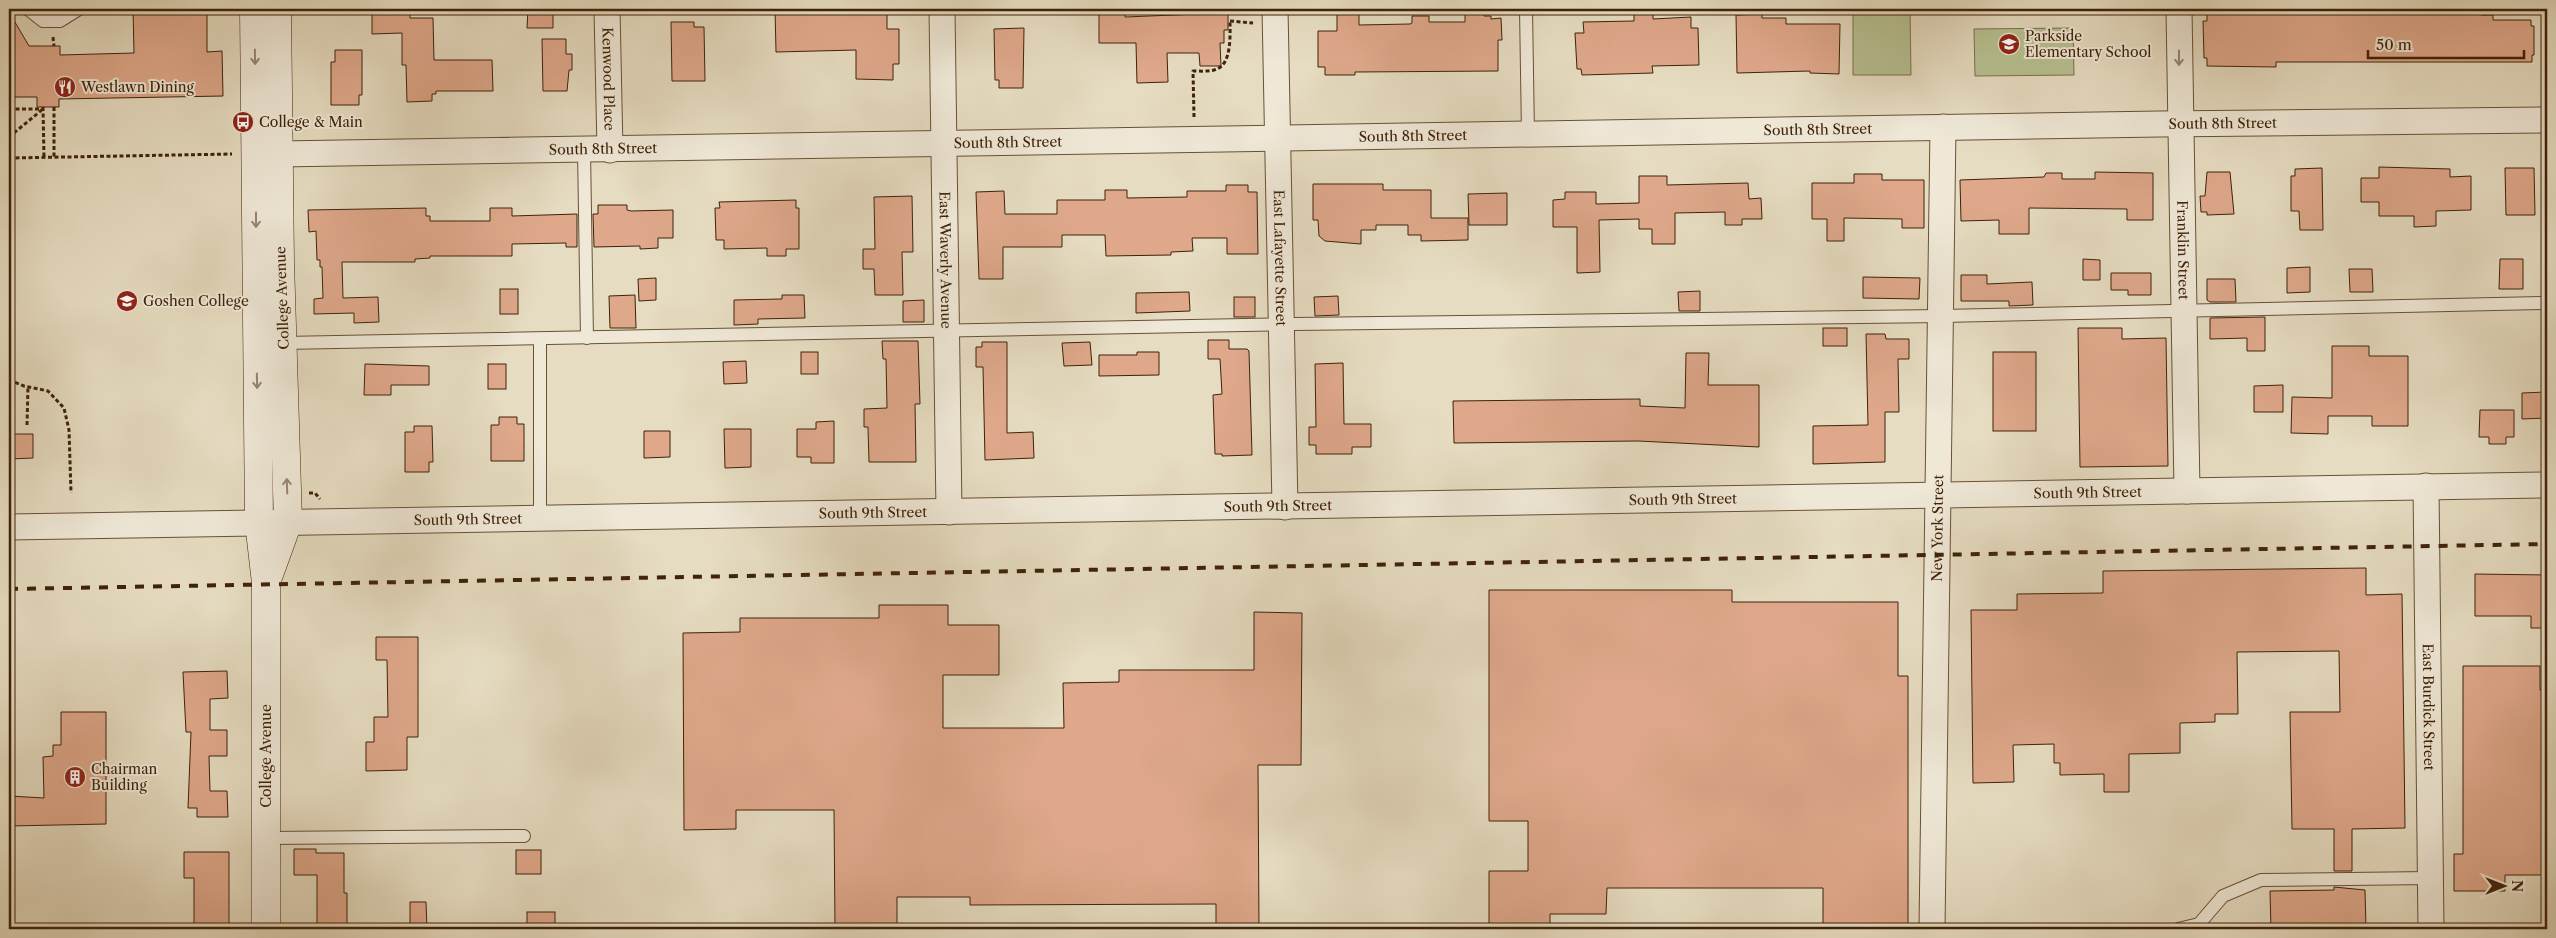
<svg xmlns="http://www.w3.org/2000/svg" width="2556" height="938" font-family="'Libre Caslon Text',serif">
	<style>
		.garden { fill: #b7c091; stroke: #7b714c }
		.building { fill: #dfa88b; stroke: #3f2208 }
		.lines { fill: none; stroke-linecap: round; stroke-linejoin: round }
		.lane-casing { stroke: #695036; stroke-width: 14 }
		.street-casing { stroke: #695036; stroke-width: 27 }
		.secondary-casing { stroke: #3f2208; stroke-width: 29 }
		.path { stroke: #3f2208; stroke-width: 3; stroke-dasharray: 4 2.5; stroke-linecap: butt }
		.lane { stroke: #efe8d7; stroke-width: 12 }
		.street { stroke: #efe8d7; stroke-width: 25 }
		.secondary { stroke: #efe8d7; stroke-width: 28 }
		.rail { stroke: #3f2208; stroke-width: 4; stroke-dasharray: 9 9; stroke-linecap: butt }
		.oneway { stroke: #978570 }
		.labels { text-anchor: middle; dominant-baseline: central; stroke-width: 4; stroke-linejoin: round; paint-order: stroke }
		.poi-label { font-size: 14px; fill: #3f2208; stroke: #efe8d7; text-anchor: start }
		.street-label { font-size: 14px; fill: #3f2208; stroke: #efe8d7 }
	</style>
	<rect width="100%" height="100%" fill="#e6dcc1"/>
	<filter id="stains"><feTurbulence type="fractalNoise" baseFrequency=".004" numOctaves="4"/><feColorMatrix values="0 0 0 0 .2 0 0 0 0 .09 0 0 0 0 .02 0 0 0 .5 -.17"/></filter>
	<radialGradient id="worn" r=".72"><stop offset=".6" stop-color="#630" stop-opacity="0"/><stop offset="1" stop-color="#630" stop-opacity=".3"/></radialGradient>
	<g class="garden">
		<polygon points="1853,9 1910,9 1911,75 1853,75"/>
		<polygon points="2073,28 2074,75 1975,76 1974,29"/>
	</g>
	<g class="building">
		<polygon points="133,9 207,9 207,52 222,51 223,96 59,99 59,107 37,107 37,97 9,97 9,12 29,46 60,46 60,55 134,53"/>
		<polygon points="372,9 410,9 410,18 433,18 434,60 492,60 493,91 436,91 436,94 432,94 432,101 407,102 406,65 402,65 402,33 372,34"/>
		<polygon points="528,9 553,9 553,28 527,28"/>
		<polygon points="775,9 887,10 887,29 899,29 899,64 893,64 893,80 856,79 856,50 776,52"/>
		<polygon points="1198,9 1224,9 1224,14 1228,14 1228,30 1224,30 1224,43 1220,43 1221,66 1200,66 1199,53 1167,53 1168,82 1137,83 1136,43 1099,43 1099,13 1125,13 1125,17 1198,14"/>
		<polygon points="1337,9 1359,9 1359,25 1410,24 1412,23 1412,16 1429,16 1429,22 1465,22 1465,14 1484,13 1484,16 1491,16 1491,19 1501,18 1502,40 1498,40 1498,71 1355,72 1355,75 1325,75 1325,67 1318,67 1318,31 1337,31"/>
		<polygon points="2250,9 2312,9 2312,11 2405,9 2405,14 2464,13 2464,9 2481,9 2481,15 2493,15 2493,20 2531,20 2531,26 2534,26 2534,55 2532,55 2532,62 2276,62 2276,67 2207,66 2207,58 2204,58 2203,21 2207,21 2207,13 2250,12"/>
		<polygon points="1634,14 1653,14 1653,19 1691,17 1691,28 1698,28 1699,65 1652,66 1653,73 1582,75 1581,69 1577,69 1575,33 1584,33 1583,22 1634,21"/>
		<polygon points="1762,14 1762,18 1786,18 1786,24 1840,24 1839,74 1810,73 1810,71 1737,73 1736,15"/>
		<polygon points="671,22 694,22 694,27 704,27 705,81 672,81"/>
		<polygon points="1024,28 1023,88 999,88 999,80 995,80 994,29"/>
		<polygon points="542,39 566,39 566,54 572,54 572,70 569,70 567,91 543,91"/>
		<polygon points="335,50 362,50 362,95 359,95 359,105 331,105 331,62 335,62"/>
		<polygon points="2379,167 2450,169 2450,177 2471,176 2471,210 2436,211 2436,226 2414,227 2414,216 2379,216 2379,202 2361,202 2361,178 2379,178"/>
		<polygon points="2322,168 2323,230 2300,230 2299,211 2291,211 2291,176 2295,176 2295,169"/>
		<polygon points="2505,168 2534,168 2535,215 2506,215"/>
		<polygon points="2095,172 2153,173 2153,220 2127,220 2127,209 2029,208 2029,234 1999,234 1999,220 1961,221 1960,180 2044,177 2046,173 2062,173 2062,179 2095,179"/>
		<polygon points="2207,172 2230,172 2234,214 2207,215 2207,212 2201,212 2200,196 2205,196"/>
		<polygon points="1854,174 1882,174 1882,180 1924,180 1924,228 1902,228 1902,219 1844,218 1844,241 1827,241 1827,219 1812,219 1812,183 1854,183"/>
		<polygon points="1639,176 1667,176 1667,185 1748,183 1749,199 1761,198 1762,219 1742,219 1742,225 1725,225 1725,212 1675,213 1675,244 1652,244 1652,229 1639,229 1639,219 1599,220 1600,272 1577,273 1577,227 1553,227 1553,200 1565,199 1565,192 1596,192 1596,204 1639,203"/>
		<polygon points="1313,184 1383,184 1383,190 1431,190 1431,218 1468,218 1468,240 1421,241 1421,235 1408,235 1408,225 1376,225 1376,230 1361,230 1361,244 1325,241 1319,236 1318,220 1313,220"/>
		<polygon points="1226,185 1248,185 1248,192 1257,192 1258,254 1227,254 1227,238 1192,238 1193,251 1171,252 1171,255 1106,256 1105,235 1062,235 1062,247 1003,247 1003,279 979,279 976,192 1004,191 1005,214 1057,214 1057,200 1105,200 1105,190 1127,190 1127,198 1187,197 1187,191 1226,191"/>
		<polygon points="1507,193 1507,225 1469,225 1468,194"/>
		<polygon points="912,196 913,252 902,252 903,295 875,295 874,269 863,269 863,249 875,249 874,197"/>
		<polygon points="796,200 796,208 799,208 799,249 786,249 786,256 767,256 767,248 724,249 724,240 716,240 715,208 720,208 719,202"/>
		<polygon points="598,205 627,205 627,210 631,211 673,210 673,238 658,238 658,248 640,249 640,246 594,247 593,214 598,214"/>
		<polygon points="426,208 426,216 430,216 430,221 490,221 490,208 512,208 512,216 577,214 577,247 566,247 566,243 512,244 512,256 430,256 430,258 415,259 415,262 342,262 343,298 378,297 379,322 354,323 354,313 314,314 314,299 323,298 322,267 320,267 320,260 317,260 316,231 309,232 308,210"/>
		<polygon points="2083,259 2100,260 2100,280 2083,280"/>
		<polygon points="2500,259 2523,259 2523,289 2499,289"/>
		<polygon points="2310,267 2310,292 2287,293 2287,268"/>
		<polygon points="2349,269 2372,269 2373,292 2350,292"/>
		<polygon points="2111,273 2151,273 2151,295 2128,295 2128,290 2111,290"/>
		<polygon points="1961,275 1987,275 1987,284 2032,282 2033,305 2009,306 2009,301 1961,301"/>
		<polygon points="1863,277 1920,278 1919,299 1863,298"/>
		<polygon points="656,278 656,300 639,301 638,279"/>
		<polygon points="2207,279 2235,279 2236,302 2210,302 2207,300"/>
		<rect x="500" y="289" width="18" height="25"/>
		<polygon points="1700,291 1700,311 1679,311 1678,292"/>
		<polygon points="1189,292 1190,311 1136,313 1136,293"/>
		<polygon points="635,295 636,328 610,328 609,296"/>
		<polygon points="782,295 804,295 805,318 758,319 758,324 734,325 734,300 782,299"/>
		<polygon points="1338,296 1339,315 1315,316 1314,297"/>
		<rect x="1234" y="297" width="21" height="20"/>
		<polygon points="924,300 924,322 903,322 903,301"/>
		<polygon points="2265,317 2265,351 2247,351 2247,338 2210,339 2210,318"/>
		<rect x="1823" y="328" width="24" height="18"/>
		<polygon points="2078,328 2122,328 2122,339 2166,338 2168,466 2080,467"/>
		<polygon points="1866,334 1885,334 1886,339 1909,339 1909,359 1898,359 1899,412 1885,412 1885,462 1813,464 1813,426 1868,425"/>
		<polygon points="1208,340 1229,340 1229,349 1247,349 1249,351 1252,455 1222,456 1222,454 1215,454 1213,395 1222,394 1220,359 1208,359"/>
		<polygon points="882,341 918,341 920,404 915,404 916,462 869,462 868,427 864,427 864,409 887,408 886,359 883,359"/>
		<polygon points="982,342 1007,342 1007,433 1033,432 1034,458 985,460 983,367 976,367 976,347 982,347"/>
		<polygon points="1090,342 1092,365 1064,366 1062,343"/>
		<polygon points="2332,346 2369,346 2369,356 2408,356 2408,426 2372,426 2372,416 2328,416 2328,434 2291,433 2292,397 2332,398"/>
		<rect x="801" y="352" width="17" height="22"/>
		<polygon points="1137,352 1159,352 1159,375 1099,376 1099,355 1137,355"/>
		<rect x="1993" y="352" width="43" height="79"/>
		<polygon points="1686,353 1709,353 1708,385 1759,385 1759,447 1638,441 1454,443 1453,401 1640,399 1640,406 1685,408"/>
		<polygon points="746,361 747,383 724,384 723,362"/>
		<polygon points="1343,363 1344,424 1371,424 1371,447 1352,447 1352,454 1316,454 1316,445 1309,445 1309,427 1316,427 1315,364"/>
		<polygon points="365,364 429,366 429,385 391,385 391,395 364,395"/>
		<rect x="488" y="364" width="18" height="25"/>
		<polygon points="2283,385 2283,412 2254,412 2254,386"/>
		<polygon points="2546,392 2547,418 2522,419 2522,393"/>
		<polygon points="2480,410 2514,410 2514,437 2506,437 2506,444 2489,444 2489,437 2479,437"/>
		<polygon points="499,417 517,417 517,424 524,424 524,461 491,461 491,425 499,425"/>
		<polygon points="834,421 834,463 811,463 811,457 797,457 797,429 816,429 816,422"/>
		<polygon points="414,426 432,426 433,462 429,462 429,472 405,472 405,432 414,432"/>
		<polygon points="724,429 751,429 751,467 725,468"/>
		<polygon points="644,431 670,431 670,457 644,458"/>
		<polygon points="9,434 33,434 33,458 9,459"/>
		<polygon points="2366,568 2366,595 2402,594 2405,828 2352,829 2352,871 2334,871 2334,829 2292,829 2290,712 2340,712 2339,651 2237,652 2238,714 2215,714 2215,722 2180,723 2180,753 2129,754 2129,792 2104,792 2104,774 2060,775 2060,763 2054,763 2054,744 2013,745 2014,782 1973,783 1971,610 2017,610 2017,594 2103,593 2103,571"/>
		<polygon points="2475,574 2547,575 2547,628 2531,628 2531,616 2475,616"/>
		<polygon points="1489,590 1732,590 1732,602 1898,602 1898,676 1908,676 1908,929 1823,929 1823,888 1607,888 1606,914 1550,914 1550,929 1489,929 1489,871 1528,871 1528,821 1489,821"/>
		<polygon points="879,605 948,605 948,625 999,625 999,675 943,675 943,728 1064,728 1063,683 1119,682 1119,670 1254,670 1254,612 1302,613 1301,765 1258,765 1259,929 1216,929 1216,904 970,905 970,897 897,897 897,929 835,929 834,810 736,810 736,829 684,830 683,633 740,632 740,618 879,618"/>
		<polygon points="376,637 418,637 418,737 407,737 407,770 366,771 366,742 374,742 374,717 388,717 387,660 376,660"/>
		<polygon points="2463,666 2540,666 2540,690 2547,690 2547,875 2505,875 2505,891 2454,891 2454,854 2463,854"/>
		<polygon points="227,671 228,698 210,699 210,730 227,730 227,756 209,756 210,791 227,791 228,817 197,817 197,808 188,808 191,732 186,732 183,672"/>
		<polygon points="61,712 106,712 106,824 9,826 9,796 44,798 43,757 53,756 53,745 61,745"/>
		<polygon points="294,849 316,849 316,853 344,853 344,893 347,893 347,929 317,929 317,875 294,875"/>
		<rect x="516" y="850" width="25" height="24"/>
		<polygon points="184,852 229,852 229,925 194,925 194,878 184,878"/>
		<polygon points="2334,887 2365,890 2366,929 2271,929 2270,891 2334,890"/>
		<polygon points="410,902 426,902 427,929 410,929"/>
		<rect x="527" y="912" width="28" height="17"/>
	</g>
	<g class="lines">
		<g class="lane-casing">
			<g id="lane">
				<polyline points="28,9 43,21 60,21 79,9"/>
				<polyline points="1526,9 1528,135"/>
				<polyline points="584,150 587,338"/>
				<polyline points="283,343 1294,324 1942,316 2547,303"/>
				<polyline points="540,519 540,339"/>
				<polyline points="266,838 524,836"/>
				<polyline points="2178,929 2199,924 2223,896 2261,880 2431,878"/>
			</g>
		</g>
		<g class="street-casing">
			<g id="street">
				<path id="s1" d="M607,9L610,150"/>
				<path id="s2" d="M942,9L949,512"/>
				<path id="s3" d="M1275,9L1285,507"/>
				<path id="s4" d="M2179,9L2187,491"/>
				<path id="s5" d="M279,154L2160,124L2547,120"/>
				<path id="s6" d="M2426,486L2431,929"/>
				<path id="s7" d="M9,527L2547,485"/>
				<path id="s8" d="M1932,929L1943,127"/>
			</g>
		</g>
		<g class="secondary-casing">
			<g id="secondary">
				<polyline points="254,9 259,522 266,583 266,929"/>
				<polyline points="268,577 288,522 280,262 277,9"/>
			</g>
		</g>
		<g class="path">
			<polyline points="1230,21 1253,23"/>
			<polyline points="53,37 54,46"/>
			<polyline points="43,107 44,158"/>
			<polyline points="54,107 54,157"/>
			<polyline points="9,109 43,109"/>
			<path d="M1194,117L1193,71C1200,71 1211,72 1217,69C1232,63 1230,34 1230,21"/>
			<polyline points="9,137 43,109"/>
			<polyline points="9,158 232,154"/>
			<polyline points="9,380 24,386 48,391 64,408 69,430 71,493"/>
			<polyline points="27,425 28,387"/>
			<polyline points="309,493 315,493 320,499"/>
		</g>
		<use href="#lane" class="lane"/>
		<use href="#street" class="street"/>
		<use href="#secondary" class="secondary"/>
		<polyline class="rail" points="9,589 2547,544"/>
	</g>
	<defs><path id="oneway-shaft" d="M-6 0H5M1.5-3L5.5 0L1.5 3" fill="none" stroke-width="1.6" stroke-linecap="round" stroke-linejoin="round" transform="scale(1.25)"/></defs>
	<g class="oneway">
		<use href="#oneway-shaft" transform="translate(255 57) rotate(89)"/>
		<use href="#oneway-shaft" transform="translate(2179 58) rotate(90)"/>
		<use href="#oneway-shaft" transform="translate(256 220) rotate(90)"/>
		<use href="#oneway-shaft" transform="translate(257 381) rotate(89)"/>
		<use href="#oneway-shaft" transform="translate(287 486) rotate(-92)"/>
	</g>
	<defs>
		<g id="school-disc" transform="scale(1.125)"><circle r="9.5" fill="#8f2418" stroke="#efe8d7"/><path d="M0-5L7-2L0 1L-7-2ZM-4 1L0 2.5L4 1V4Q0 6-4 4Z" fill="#fff"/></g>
		<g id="restaurant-disc" transform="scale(1.125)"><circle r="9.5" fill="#8f2418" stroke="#efe8d7"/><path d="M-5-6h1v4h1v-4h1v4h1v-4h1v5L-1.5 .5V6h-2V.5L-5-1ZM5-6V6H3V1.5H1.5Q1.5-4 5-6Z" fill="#fff"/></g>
		<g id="bus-disc" transform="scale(1.125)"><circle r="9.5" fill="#8f2418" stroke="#efe8d7"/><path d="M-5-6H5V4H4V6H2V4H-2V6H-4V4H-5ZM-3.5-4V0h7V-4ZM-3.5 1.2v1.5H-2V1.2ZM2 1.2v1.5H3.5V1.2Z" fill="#fff"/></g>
		<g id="university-disc" transform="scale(1.125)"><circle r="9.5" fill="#8f2418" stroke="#efe8d7"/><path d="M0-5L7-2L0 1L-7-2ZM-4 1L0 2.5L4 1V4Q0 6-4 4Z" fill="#fff"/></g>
		<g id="building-disc" transform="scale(1.125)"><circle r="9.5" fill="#8f2418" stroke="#efe8d7"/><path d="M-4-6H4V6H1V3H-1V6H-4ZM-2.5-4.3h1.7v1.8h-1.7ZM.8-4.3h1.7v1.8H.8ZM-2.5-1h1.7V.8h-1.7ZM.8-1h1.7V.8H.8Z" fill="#fff"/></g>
	</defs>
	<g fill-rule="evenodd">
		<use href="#school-disc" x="2009" y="44"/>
		<use href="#restaurant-disc" x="65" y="87"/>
		<use href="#bus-disc" x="243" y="122"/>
		<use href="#university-disc" x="127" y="301"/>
		<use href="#building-disc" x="75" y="777"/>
	</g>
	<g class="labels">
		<g class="poi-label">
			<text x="2025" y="36">Parkside<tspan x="2025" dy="16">Elementary School</tspan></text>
			<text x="81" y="87">Westlawn Dining</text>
			<text x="259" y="122">College &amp; Main</text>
			<text x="143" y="301">Goshen College</text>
			<text x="91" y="769">Chairman<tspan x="91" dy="16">Building</tspan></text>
		</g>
		<g class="street-label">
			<text stroke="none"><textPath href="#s1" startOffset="70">Kenwood Place</textPath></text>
			<text stroke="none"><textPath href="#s5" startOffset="1944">South 8th Street</textPath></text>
			<text stroke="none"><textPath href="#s5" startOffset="1539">South 8th Street</textPath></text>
			<text stroke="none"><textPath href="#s5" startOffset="1134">South 8th Street</textPath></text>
			<text stroke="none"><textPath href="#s5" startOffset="729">South 8th Street</textPath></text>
			<text stroke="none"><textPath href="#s5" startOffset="324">South 8th Street</textPath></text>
			<text stroke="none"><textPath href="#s4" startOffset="241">Franklin Street</textPath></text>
			<text stroke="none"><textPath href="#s3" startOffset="249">East Lafayette Street</textPath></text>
			<text stroke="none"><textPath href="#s2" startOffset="251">East Waverly Avenue</textPath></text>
			<text transform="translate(282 298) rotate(-92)">College Avenue</text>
			<text stroke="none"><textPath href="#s7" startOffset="2079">South 9th Street</textPath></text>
			<text stroke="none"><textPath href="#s7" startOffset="1674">South 9th Street</textPath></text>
			<text stroke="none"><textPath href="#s7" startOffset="1269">South 9th Street</textPath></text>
			<text stroke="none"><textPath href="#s7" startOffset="864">South 9th Street</textPath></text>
			<text stroke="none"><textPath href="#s7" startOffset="459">South 9th Street</textPath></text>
			<text stroke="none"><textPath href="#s8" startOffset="401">New York Street</textPath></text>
			<text stroke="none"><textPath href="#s6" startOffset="221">East Burdick Street</textPath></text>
			<text transform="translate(266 756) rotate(-90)">College Avenue</text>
		</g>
	</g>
	<rect width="2556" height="938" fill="none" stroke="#e6dcc1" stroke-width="30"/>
	<rect x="10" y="10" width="2536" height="918" fill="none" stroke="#3f2208" stroke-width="2.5"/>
	<rect x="15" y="15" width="2526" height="908" fill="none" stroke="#3f2208"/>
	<g transform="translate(2504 886) rotate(90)" stroke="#efe8d7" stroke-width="4" paint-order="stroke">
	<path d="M0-4L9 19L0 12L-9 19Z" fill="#3f2208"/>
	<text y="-8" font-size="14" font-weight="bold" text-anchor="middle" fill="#3f2208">N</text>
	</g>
	<path d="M2368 50v8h156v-8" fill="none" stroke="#3f2208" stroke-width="2.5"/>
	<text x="2376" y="50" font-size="15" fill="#3f2208" stroke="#efe8d7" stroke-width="4" paint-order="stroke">50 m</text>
	<rect width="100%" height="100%" filter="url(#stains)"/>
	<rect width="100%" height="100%" fill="url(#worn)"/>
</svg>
